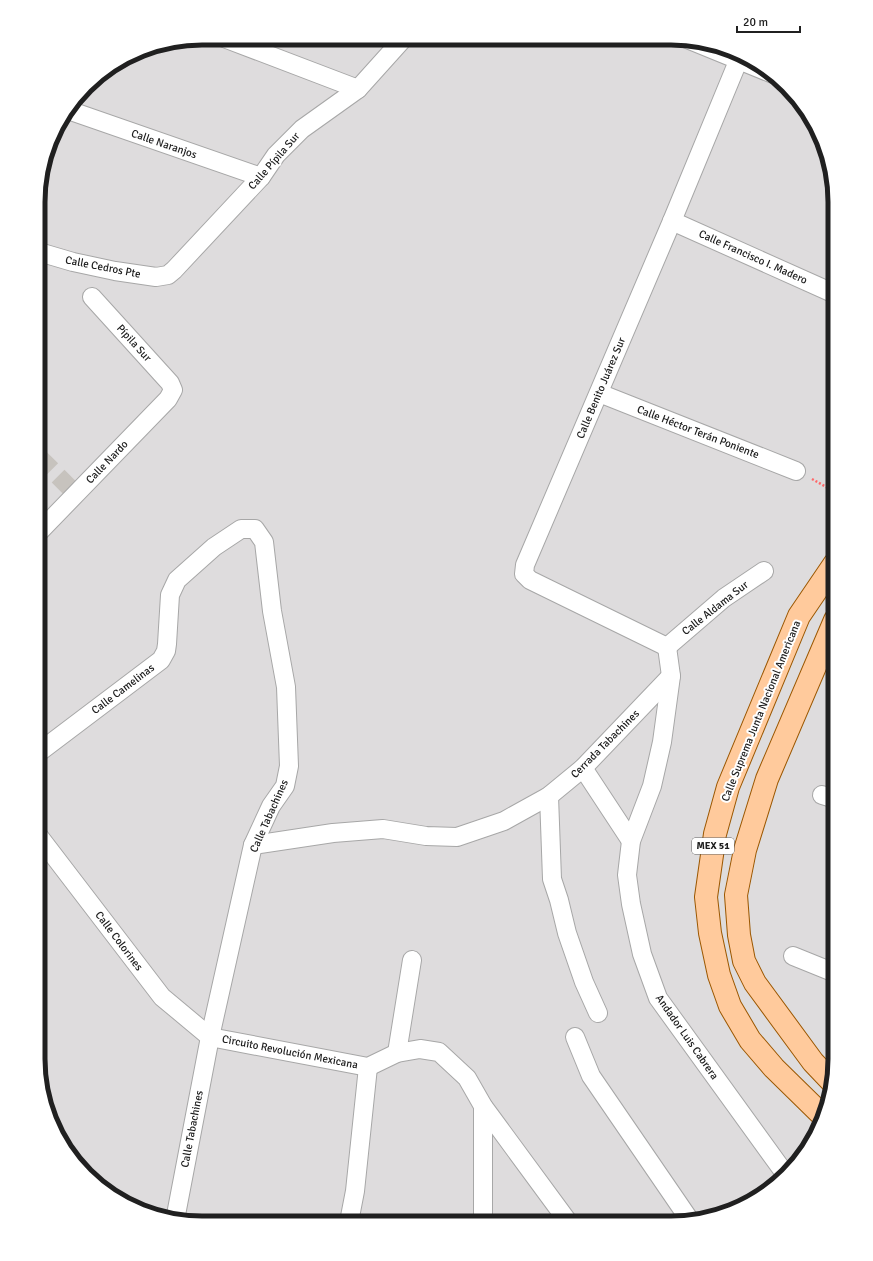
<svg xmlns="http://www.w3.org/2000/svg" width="873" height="1261" font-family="Signika,sans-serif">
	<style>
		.residential { fill: #dedcdd }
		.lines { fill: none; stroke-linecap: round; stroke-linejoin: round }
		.minor-tunnel { stroke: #c7c3be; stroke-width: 18; stroke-dasharray: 18 9; stroke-linecap: butt }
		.minor-casing { stroke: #a7a7a7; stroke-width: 20 }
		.primary-casing { stroke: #9b5700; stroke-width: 24 }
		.path { stroke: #ff6869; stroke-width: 2.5; stroke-dasharray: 2 2; stroke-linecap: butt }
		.minor { stroke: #fff; stroke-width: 18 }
		.primary { stroke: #ffca9c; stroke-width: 22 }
		.labels { text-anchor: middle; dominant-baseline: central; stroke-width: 4; stroke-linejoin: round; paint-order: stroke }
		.shield { fill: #fff; stroke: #636363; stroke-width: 1 }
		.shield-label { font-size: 10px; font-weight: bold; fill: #202020 }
		.street-label { font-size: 11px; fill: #202020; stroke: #fff }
		.rim { fill: none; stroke: #202020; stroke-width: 5 }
	</style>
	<rect width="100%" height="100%" fill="#f1ece5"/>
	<polygon class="residential" points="202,38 693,39 771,72 818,129 835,201 835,1070 826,1112 807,1150 779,1183 744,1206 672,1223 180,1222 139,1211 102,1189 55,1132 38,1059 39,180 60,120 94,78 149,47"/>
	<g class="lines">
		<polyline class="minor-tunnel" points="39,457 76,494"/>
		<g class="minor-casing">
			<g id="minor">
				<polyline points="224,38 358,89"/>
				<polyline points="687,39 773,74"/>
				<polyline points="68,110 261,177"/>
				<polyline points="672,221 835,294"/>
				<polyline points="39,252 73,262 115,271 156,277 168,275 174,270 261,177 276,155 302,129 358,89 403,39"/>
				<polyline points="599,393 796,471"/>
				<polyline points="39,532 168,399 173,390 170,383 92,297"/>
				<polyline points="667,647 530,580 524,574 525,565 672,221 741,54"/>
				<polyline points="667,647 671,676 662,742 652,786 631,841 627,875 631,904 642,954 658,998 786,1175"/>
				<polyline points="667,647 724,598 764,571"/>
				<polyline points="38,753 161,660 166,651 167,644 170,595 177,580 214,547 241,529 255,529 264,542 272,611 286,687 289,766 285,786 271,806 253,845 210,1037 175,1220"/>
				<polyline points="583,768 631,841"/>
				<polyline points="822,795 835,799"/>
				<polyline points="549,796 552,879 559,900 567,933 584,982 598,1013"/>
				<polyline points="38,835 162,997 210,1037 368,1067 397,1053 420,1049 439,1052 467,1078 483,1106 569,1223"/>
				<polyline points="253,845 333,833 383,829 426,836 457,837 504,821 549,796 583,768 671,676"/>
				<polyline points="793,956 835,973"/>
				<polyline points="575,1037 591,1076 689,1219"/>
				<polyline points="397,1053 412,960"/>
				<polyline points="349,1222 355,1191 368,1067"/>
				<polyline points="483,1222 483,1106"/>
			</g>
		</g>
		<g class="primary-casing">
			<g id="primary">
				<polyline points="832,1082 813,1062 755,983 744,961 739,935 736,895 745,850 767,779 835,620"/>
				<polyline points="824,1117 774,1068 750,1040 730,1006 719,975 710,933 706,897 715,834 728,787 799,616 835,563"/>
			</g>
		</g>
		<polyline class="path" points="812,479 835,492"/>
		<use href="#minor" class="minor"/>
		<use href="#primary" class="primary"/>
	</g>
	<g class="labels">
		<rect class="shield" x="692" y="838" width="42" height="16" rx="3"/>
		<g class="shield-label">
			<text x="713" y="846">MEX 51</text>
		</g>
		<g class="street-label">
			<text transform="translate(164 144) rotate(19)">Calle Naranjos</text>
			<text transform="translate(274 161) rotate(-49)">Calle Pípila Sur</text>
			<text transform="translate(753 257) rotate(24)">Calle Francisco I. Madero</text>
			<text transform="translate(103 267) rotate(11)">Calle Cedros Pte</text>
			<text transform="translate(134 343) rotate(48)">Pípila Sur</text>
			<text transform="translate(601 388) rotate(-67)">Calle Benito Juárez Sur</text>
			<text transform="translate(698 432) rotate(21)">Calle Héctor Terán Poniente</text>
			<text transform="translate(107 462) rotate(-46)">Calle Nardo</text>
			<text transform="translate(715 608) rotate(-38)">Calle Aldama Sur</text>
			<text transform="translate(123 689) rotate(-37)">Calle Camelinas</text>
			<text transform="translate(761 711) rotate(-68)">Calle Suprema Junta Nacional Americana</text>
			<text transform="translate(605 744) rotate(-45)">Cerrada Tabachines</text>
			<text transform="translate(269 816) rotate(-66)">Calle Tabachines</text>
			<text transform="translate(119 941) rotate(53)">Calle Colorines</text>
			<text transform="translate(687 1037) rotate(55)">Andador Luis Cabrera</text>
			<text transform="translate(290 1052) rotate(11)">Circuito Revolución Mexicana</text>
			<text transform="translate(192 1129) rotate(-79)">Calle Tabachines</text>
		</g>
	</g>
	<path d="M0 0H873V1261H0ZM202 45H671A157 157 0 0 1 828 202V1059A157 157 0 0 1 671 1216H202A157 157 0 0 1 45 1059V202A157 157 0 0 1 202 45Z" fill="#fff" fill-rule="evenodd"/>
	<path class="rim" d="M202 45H671A157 157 0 0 1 828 202V1059A157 157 0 0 1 671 1216H202A157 157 0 0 1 45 1059V202A157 157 0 0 1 202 45Z"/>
	<path d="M737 26v6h63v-6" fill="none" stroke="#202020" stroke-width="2"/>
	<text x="743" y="26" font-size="12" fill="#202020" stroke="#ffffff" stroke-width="3" paint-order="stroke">20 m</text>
</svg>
